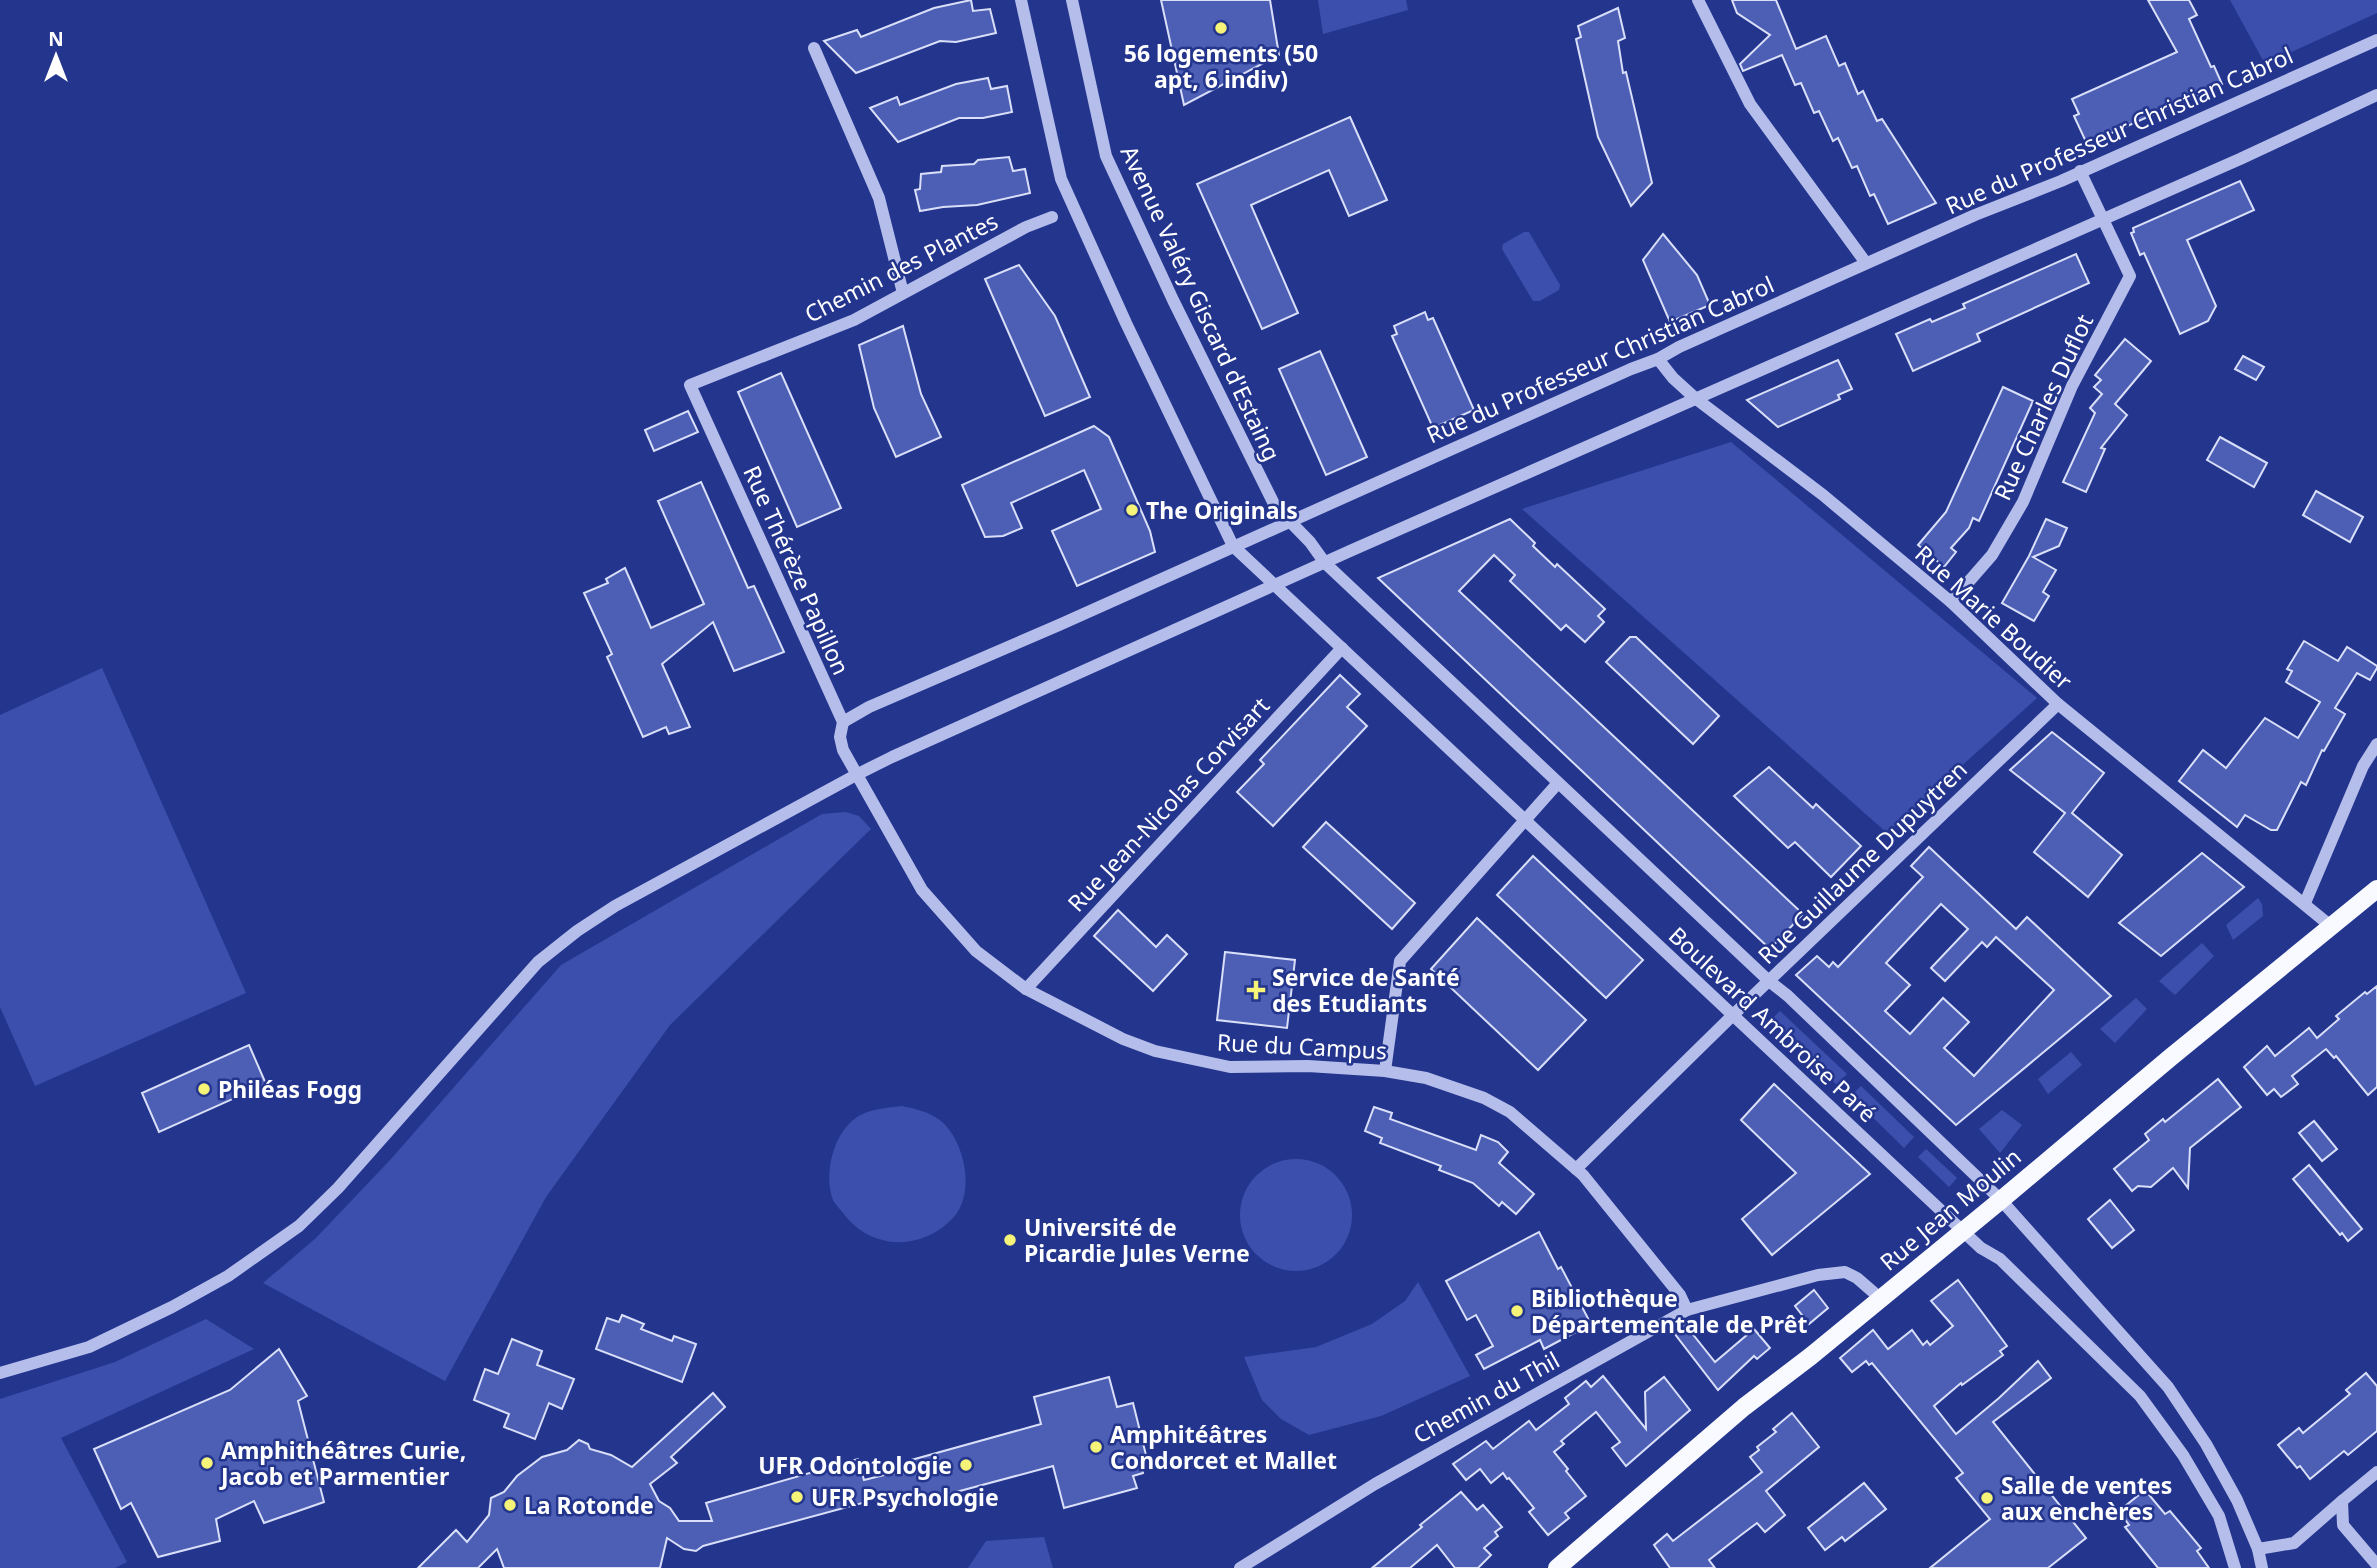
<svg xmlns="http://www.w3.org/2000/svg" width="2377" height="1568" font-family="'Noto Sans',sans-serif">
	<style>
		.green { fill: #3d4fad }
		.building { fill: #4d5fb5; stroke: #d9dff8; stroke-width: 2; fill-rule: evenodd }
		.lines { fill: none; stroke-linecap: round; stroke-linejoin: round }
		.minor { stroke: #b5beeb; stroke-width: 12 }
		.major { stroke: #f9faff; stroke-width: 18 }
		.poi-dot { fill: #f6f478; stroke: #24358e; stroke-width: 2.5 }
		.labels { text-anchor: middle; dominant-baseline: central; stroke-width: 5; stroke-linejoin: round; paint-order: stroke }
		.poi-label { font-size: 23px; font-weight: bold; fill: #fff; stroke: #24358e; text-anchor: start }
		.street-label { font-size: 23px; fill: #fff; stroke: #24358e }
	</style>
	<rect width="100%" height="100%" fill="#24358e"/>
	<g class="green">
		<polygon points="1318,0 1406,0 1408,10 1323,34"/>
		<polygon points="2230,0 2377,0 2377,13 2265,64"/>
		<polygon points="1524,232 1529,232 1560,285 1559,290 1540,301 1533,301 1502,249 1503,244"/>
		<polygon points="1731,442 2037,698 1887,833 1522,509"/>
		<polygon points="102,668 246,993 35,1086 0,1007 0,715"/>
		<polygon points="846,812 859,816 871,829 670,1025 546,1197 445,1381 263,1283 316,1238 391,1159 561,965 822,814"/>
		<polygon points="2258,898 2262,904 2263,916 2233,940 2226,925"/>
		<polygon points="2202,943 2214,956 2175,995 2159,981"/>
		<polygon points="2136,998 2147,1009 2115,1043 2100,1029"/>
		<polygon points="1780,1011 1847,1074 1837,1085 1770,1021"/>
		<polygon points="2071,1052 2082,1065 2048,1094 2038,1079"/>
		<polygon points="1861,1086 1914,1137 1904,1148 1851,1096"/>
		<path d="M902,1106C916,1109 930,1112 941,1121C965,1141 976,1194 953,1218C922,1251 871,1251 843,1213C840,1209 835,1204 833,1200C824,1176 832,1138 852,1121C865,1109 886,1108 902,1106Z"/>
		<polygon points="2002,1110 2022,1125 2000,1153 1979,1129"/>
		<polygon points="1926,1149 1957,1178 1949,1187 1918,1157"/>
		<circle cx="1296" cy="1215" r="56"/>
		<polygon points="1418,1282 1470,1376 1381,1416 1309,1435 1281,1419 1262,1400 1244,1357 1316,1347 1372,1324 1405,1301"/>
		<polygon points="206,1319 254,1349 61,1438 127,1562 115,1568 0,1568 0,1399 115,1362"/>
		<polygon points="1044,1537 1053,1568 968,1568 986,1541"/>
	</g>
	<g class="building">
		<polygon points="971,0 973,11 990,9 996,33 956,42 940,41 856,73 824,41 857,30 861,37 934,8"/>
		<polygon points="1161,0 1270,0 1279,55 1184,105"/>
		<polygon points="1732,0 1776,0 1796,49 1826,36 1839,66 1845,63 1858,94 1863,91 1877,121 1882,119 1936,203 1888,224 1874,194 1870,196 1857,166 1852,168 1838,138 1833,141 1819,111 1814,113 1801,83 1795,85 1782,55 1743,71 1740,64 1770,35 1737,13"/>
		<polygon points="2148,0 2189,0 2197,15 2189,19 2211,67 2214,66 2222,84 2087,144 2074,116 2079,114 2072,99 2177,52"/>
		<polygon points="1618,8 1625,38 1618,41 1623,73 1626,72 1652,183 1631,206 1598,137 1576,39 1581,37 1578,26"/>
		<polygon points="988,78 991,89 1007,86 1012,112 983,118 959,118 898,142 870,108 897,97 900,105 956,84"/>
		<polygon points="1350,117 1387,200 1349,216 1329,170 1251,205 1298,313 1262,329 1197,184"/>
		<polygon points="1009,157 1013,171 1025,169 1030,193 977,205 943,207 920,211 915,190 920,189 921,174 941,172 942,166 974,164 978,160"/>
		<polygon points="2240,181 2254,210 2187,240 2216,306 2208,321 2180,334 2144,253 2140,255 2131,233 2134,232 2133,228"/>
		<polygon points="1663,234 1697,275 1710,305 1670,322 1643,260"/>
		<polygon points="2076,254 2089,283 1977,334 1980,341 1913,371 1896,334 1930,319 1932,322 1965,308 1963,304"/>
		<polygon points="1019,265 1055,316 1090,397 1045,416 985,279"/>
		<polygon points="1425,312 1428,320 1433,318 1474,410 1433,428 1392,336 1397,334 1394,326"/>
		<polygon points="903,326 921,394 941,437 896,457 874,408 859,345"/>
		<polygon points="2125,339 2151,361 2115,404 2127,415 2101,448 2105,449 2086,492 2063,482 2095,413 2090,408 2102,394 2094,387 2101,380 2095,375"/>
		<polygon points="1320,351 1367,457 1326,475 1279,369"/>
		<polygon points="2243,356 2264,367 2256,380 2235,369"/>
		<polygon points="1838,360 1852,389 1838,395 1840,399 1778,427 1747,400"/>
		<polygon points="781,373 841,508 797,527 738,392"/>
		<polygon points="2003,387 2033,401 1979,521 1973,518 1969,528 1951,548 1956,552 1944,567 1918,545 1946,512"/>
		<polygon points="688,411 698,432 654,451 645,430"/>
		<polygon points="1094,426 1109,437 1150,531 1155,552 1077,586 1052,531 1101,509 1084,470 1011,503 1022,528 1003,536 985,537 962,485"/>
		<polygon points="2220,437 2267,463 2254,487 2207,460"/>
		<polygon points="701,482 748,588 754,586 784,652 734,671 713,622 662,664 690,727 669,734 666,727 643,737 607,657 612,654 584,593 608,583 606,579 625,568 651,628 704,604 658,501"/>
		<polygon points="2316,491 2363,517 2350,542 2303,515"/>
		<polygon points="1510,519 1535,543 1533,546 1555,567 1557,564 1605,609 1598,616 1604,622 1585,642 1566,625 1561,630 1510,581 1515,575 1494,555 1459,591 1803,914 1770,949 1378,578"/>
		<polygon points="2046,519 2067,528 2059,546 2033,557 2056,570 2043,592 2049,596 2034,621 2002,603 2029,556"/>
		<polygon points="1630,637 1636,637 1719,716 1693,744 1606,662"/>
		<polygon points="2304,641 2338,661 2347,647 2377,666 2377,668 2370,680 2357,673 2335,708 2345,714 2324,751 2322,750 2306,785 2301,782 2277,830 2271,830 2245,815 2237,827 2179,781 2203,750 2226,768 2265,718 2298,738 2320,702 2286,682 2292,671 2287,669"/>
		<polygon points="1340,675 1360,694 1347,707 1367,726 1273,826 1237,792 1264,764 1260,760"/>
		<polygon points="2052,732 2104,773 2072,813 2122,855 2088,897 2034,852 2065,813 2010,770"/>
		<polygon points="1769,767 1813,808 1816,804 1861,846 1831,877 1795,842 1788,848 1734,796"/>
		<polygon points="1326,822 1415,903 1392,929 1303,847"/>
		<path d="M1929,847L2016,929L2027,917L2111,996L1956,1125L1796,975L1817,956L1829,967L1833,962L1838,967L1923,877L1911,866ZM1941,904L1968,929L1931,968L1945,981L1982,942L1987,947L1996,937L2054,990L1974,1076L1944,1048L1969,1022L1943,998L1910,1034L1885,1011L1910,985L1886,963Z"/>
		<polygon points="2202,853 2244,887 2161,956 2119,923"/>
		<polygon points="1533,856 1643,960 1606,998 1497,895"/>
		<polygon points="1118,910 1156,947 1167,935 1187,954 1153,991 1094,936"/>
		<polygon points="1477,918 1586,1020 1538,1070 1431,969"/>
		<polygon points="1225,952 1295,960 1287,1028 1217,1020"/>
		<polygon points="2377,986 2377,1087 2368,1095 2336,1056 2334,1058 2326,1049 2292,1076 2298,1084 2281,1097 2274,1089 2267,1095 2244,1067 2267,1046 2275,1056 2309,1028 2317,1038 2339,1019 2336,1016 2365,992 2367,994"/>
		<polygon points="249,1045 266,1084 159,1132 142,1093"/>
		<polygon points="2218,1079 2241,1107 2190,1148 2188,1188 2173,1168 2151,1187 2138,1186 2132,1191 2114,1169 2149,1140 2145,1134 2163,1119 2165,1122"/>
		<polygon points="1774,1084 1870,1174 1772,1255 1742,1219 1796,1173 1741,1120"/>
		<polygon points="1374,1107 1392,1113 1390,1119 1476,1150 1481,1135 1498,1142 1508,1152 1499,1163 1534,1194 1516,1214 1502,1202 1499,1206 1473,1183 1439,1170 1441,1166 1380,1143 1382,1138 1365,1131"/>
		<polygon points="2314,1121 2337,1149 2322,1161 2299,1133"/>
		<polygon points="2309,1165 2362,1229 2348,1241 2342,1233 2340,1235 2293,1179"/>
		<polygon points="2110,1200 2134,1230 2112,1248 2088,1219"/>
		<polygon points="1539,1232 1558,1269 1561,1267 1591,1324 1544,1349 1540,1340 1484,1369 1476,1355 1493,1346 1476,1315 1467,1320 1446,1281"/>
		<polygon points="1958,1280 2007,1346 2000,1351 2003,1355 1962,1385 1961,1383 1934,1406 1956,1434 1999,1398 2038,1361 2051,1378 1993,1422 2086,1538 2048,1568 1930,1568 1990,1519 1956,1478 1963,1473 1872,1363 1869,1365 1866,1361 1852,1372 1840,1358 1873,1330 1888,1349 1912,1330 1923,1345 1927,1341 1930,1345 1953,1326 1931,1301"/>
		<polygon points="1814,1290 1828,1308 1809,1324 1795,1306"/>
		<polygon points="622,1315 644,1324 641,1329 672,1341 674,1336 696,1344 682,1382 596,1349 607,1318 619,1322"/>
		<polygon points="1683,1322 1715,1362 1754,1329 1770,1348 1757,1359 1754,1356 1718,1390 1671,1329"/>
		<polygon points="512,1339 542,1351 537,1365 574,1379 562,1409 549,1403 535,1439 504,1427 509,1414 474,1400 485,1369 498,1374"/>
		<polygon points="279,1349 307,1396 298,1401 324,1502 264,1523 254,1501 216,1519 220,1541 158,1557 131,1503 121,1509 94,1449 230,1390"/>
		<polygon points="2366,1373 2377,1386 2377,1431 2348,1455 2344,1451 2310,1479 2300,1466 2297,1468 2278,1445 2299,1428 2303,1433 2326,1414 2350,1394 2346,1390"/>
		<polygon points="1603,1376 1646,1429 1645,1392 1664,1377 1690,1410 1626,1466 1612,1448 1620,1442 1596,1412 1561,1441 1564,1444 1554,1452 1568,1469 1566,1471 1586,1496 1565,1513 1569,1518 1548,1535 1529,1512 1534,1508 1509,1478 1507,1479 1503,1473 1491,1483 1480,1469 1466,1480 1453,1464 1486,1441 1493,1449 1529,1421 1536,1430 1569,1404 1565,1398 1586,1381 1591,1387"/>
		<polygon points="1109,1377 1117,1407 1133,1403 1146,1455 1139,1457 1143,1473 1133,1476 1137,1488 1064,1508 1053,1466 915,1503 913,1496 896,1506 887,1506 877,1499 703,1546 696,1551 684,1549 667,1538 660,1568 504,1568 497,1549 478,1568 418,1568 456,1530 467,1542 489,1515 491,1498 504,1492 517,1476 542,1457 567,1450 579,1440 588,1444 590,1449 611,1455 632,1467 713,1393 725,1407 671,1457 677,1463 650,1484 659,1501 670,1508 679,1521 712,1521 706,1503 858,1459 864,1480 888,1474 907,1473 904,1462 1041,1424 1034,1397"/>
		<polygon points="1792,1413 1819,1447 1766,1491 1785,1515 1765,1532 1757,1523 1741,1535 1709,1560 1715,1568 1670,1568 1654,1545 1667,1534 1673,1541 1762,1472 1750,1457 1759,1450 1757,1447 1776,1432 1773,1429"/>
		<polygon points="1864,1483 1886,1509 1845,1541 1842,1537 1825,1550 1808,1528"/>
		<polygon points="2145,1490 2165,1514 2170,1511 2201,1548 2197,1551 2209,1568 2158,1568 2125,1527 2129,1525 2119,1511"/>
		<polygon points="1461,1492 1477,1510 1483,1505 1502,1527 1495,1532 1498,1536 1484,1548 1491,1555 1478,1568 1455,1568 1437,1545 1410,1568 1372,1568 1422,1527 1420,1525"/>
	</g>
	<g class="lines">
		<g class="minor">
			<polyline points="1021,0 1061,179 1126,323 1233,546 1981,1248 2000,1259 2140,1396 2183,1455 2219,1516 2235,1568"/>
			<polyline points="1072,0 1106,156 1173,300 1275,506 1310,542 1325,563 1769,981 1788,996 2001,1200 2168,1387 2206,1444 2237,1500 2258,1549 2262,1568"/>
			<polyline points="1698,0 1750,104 1866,263"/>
			<polyline points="814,48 879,198 903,293"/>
			<polyline points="1052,217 1026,227 854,320 690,385 843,722 840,737 843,750 922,890 976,951 1026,989 1123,1039 1155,1051 1230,1067 1308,1066 1385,1071 1426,1078 1484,1098 1510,1112 1583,1175 1680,1295 1687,1310"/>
			<polyline points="1658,359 1673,378 1695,398 1823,495 1951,602 2058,704 2332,927"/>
			<polyline points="1951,602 1992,555 2023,502 2072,386 2130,276 2080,171"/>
			<polyline points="843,722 869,707 1059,625 1631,369 1658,359 1679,347 1975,215 2061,181 2377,40"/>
			<polyline points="2305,903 2363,766 2377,744"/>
			<polyline points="1026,989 1342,648"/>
			<polyline points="1385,1071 1400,961 1558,783"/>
			<polyline points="1576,1169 1733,1015 2058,704"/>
			<polyline points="0,1373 89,1347 172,1307 228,1276 299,1226 338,1188 538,962 577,931 615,906 856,775 892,757 1350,551 2240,159 2377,95"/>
			<polyline points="2377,1472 2342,1501 2343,1525 2377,1565"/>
			<polyline points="2258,1549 2294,1543 2342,1501"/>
			<polyline points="1240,1568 1375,1484 1687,1310 1818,1275 1845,1272 1857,1278 1880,1298"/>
		</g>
		<polyline class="major" points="1557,1568 1744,1407 1811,1356 2001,1200 2171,1057 2377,889"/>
	</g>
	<g class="poi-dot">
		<circle cx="1221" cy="28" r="7"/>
		<circle cx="1132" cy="510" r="7"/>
		<path d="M1252.5 979.5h7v7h7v7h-7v7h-7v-7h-7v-7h7z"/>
		<circle cx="204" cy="1089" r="7"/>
		<circle cx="1010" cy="1240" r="7"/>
		<circle cx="1517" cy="1311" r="7"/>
		<circle cx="1096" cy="1447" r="7"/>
		<circle cx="207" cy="1463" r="7"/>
		<circle cx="966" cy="1465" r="7"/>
		<circle cx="797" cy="1497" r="7"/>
		<circle cx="1987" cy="1498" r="7"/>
		<circle cx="510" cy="1505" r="7"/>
	</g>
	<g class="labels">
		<g class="poi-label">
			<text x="1221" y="53" text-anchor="middle">56 logements (50<tspan x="1221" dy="26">apt, 6 indiv)</tspan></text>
			<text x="1146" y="510">The Originals</text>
			<text x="1272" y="977">Service de Santé<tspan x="1272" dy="26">des Etudiants</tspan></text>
			<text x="218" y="1089">Philéas Fogg</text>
			<text x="1024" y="1227">Université de<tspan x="1024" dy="26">Picardie Jules Verne</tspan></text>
			<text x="1531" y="1298">Bibliothèque<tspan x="1531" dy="26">Départementale de Prêt</tspan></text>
			<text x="1110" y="1434">Amphitéâtres<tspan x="1110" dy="26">Condorcet et Mallet</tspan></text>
			<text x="221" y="1450">Amphithéâtres Curie,<tspan x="221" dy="26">Jacob et Parmentier</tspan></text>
			<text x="952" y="1465" text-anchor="end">UFR Odontologie</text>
			<text x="2001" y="1485">Salle de ventes<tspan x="2001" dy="26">aux enchères</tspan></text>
			<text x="811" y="1497">UFR Psychologie</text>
			<text x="524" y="1505">La Rotonde</text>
		</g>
		<g class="street-label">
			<text transform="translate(2119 130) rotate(-24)">Rue du Professeur Christian Cabrol</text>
			<text transform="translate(901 267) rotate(-27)">Chemin des Plantes</text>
			<text transform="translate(1201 303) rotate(65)">Avenue Valéry Giscard d'Estaing</text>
			<text transform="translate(1600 359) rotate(-24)">Rue du Professeur Christian Cabrol</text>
			<text transform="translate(2043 407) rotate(-65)">Rue Charles Duflot</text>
			<text transform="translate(797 570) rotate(66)">Rue Thérèze Papillon</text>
			<text transform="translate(1994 617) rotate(42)">Rue Marie Boudier</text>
			<text transform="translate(1168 804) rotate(-47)">Rue Jean-Nicolas Corvisart</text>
			<text transform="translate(1862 862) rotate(-44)">Rue Guillaume Dupuytren</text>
			<text transform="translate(1773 1024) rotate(43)">Boulevard Ambroise Paré</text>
			<text transform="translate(1302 1046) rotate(3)">Rue du Campus</text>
			<text transform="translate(1950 1209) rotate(-40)">Rue Jean Moulin</text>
			<text transform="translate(1486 1397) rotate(-29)">Chemin du Thil</text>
		</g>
	</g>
	<g transform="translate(56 56)" stroke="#24358e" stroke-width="5" paint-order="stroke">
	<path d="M0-5L12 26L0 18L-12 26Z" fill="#ffffff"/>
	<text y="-10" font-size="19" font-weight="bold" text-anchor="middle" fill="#ffffff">N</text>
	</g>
</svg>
